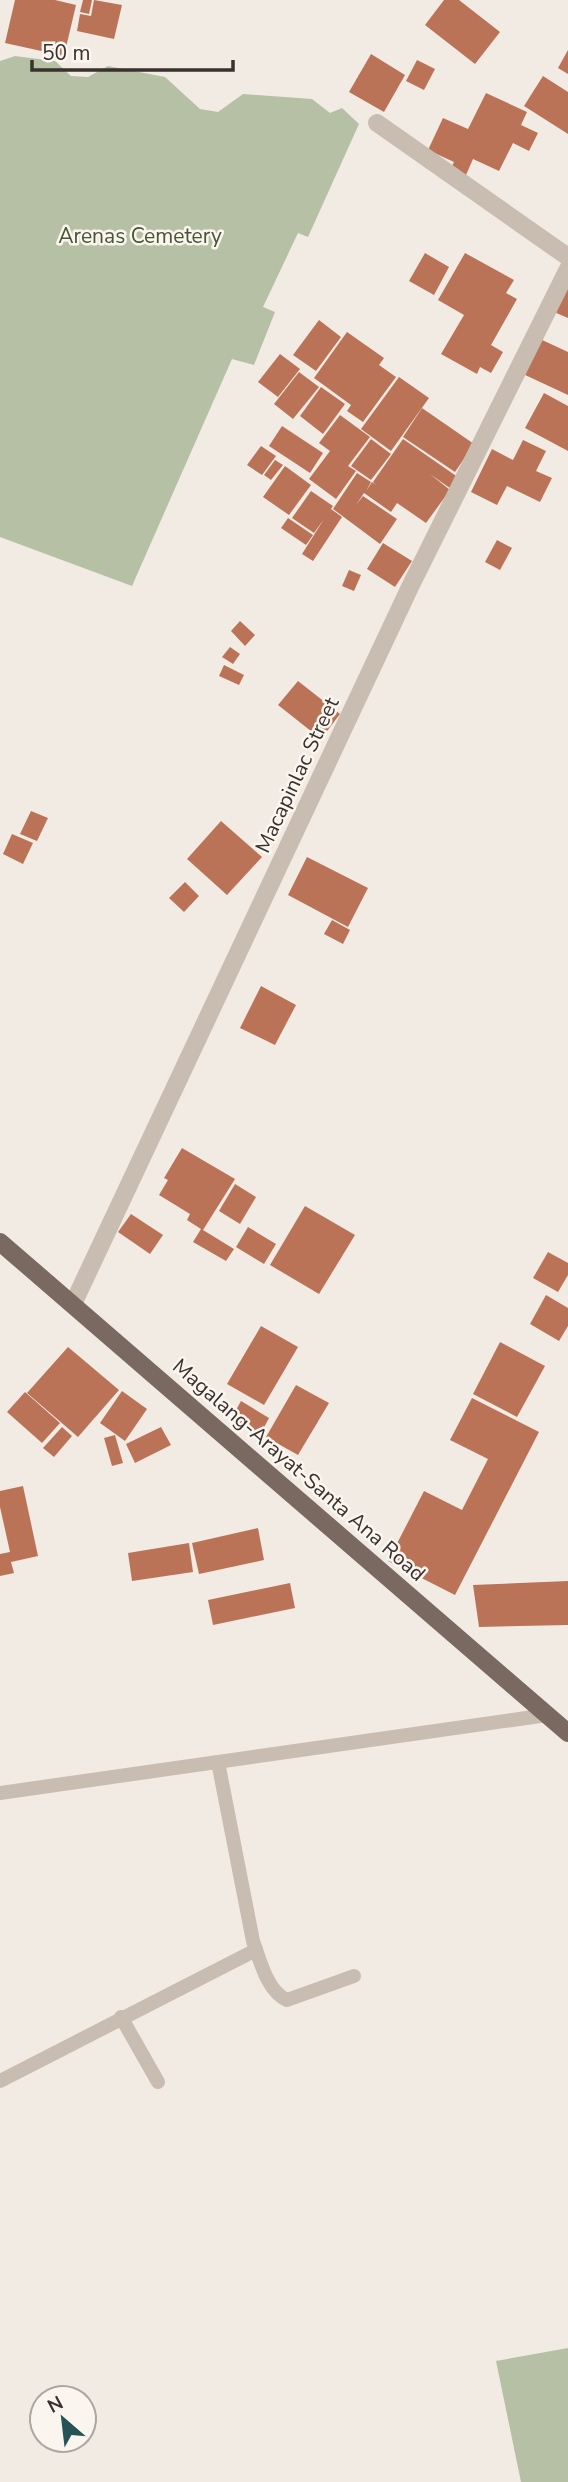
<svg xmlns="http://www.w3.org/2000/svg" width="568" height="2482" font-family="'Nunito Sans',sans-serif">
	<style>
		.green { fill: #b6c0a4 }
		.building { fill: #bb7358 }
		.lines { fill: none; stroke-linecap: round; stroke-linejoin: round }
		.service { stroke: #c9bcb0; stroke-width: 14 }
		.minor { stroke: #c9bcb0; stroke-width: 18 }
		.primary { stroke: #796960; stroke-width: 18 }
		.labels { text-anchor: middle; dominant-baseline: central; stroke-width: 5; stroke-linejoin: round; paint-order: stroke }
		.park-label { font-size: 21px; fill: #485533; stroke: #faf5ef }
		.street-label { font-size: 21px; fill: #39312d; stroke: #faf5ef }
	</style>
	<rect width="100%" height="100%" fill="#f2ebe3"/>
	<g class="green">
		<polygon points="15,56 55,61 71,76 88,77 108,66 165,77 200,109 218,112 243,94 312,99 330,113 342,108 359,124 308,237 298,233 263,307 275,312 254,365 232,359 132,586 0,537 0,61"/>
		<polygon points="568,2348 568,2482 521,2482 496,2361"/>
	</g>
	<g class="building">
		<polygon points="15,0 55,0 76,5 64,56 5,43"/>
		<polygon points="83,0 92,0 89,14 80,12"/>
		<polygon points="94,0 122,5 114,39 77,31 80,14 91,16"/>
		<polygon points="444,0 459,0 500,32 475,64 425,25"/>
		<polygon points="568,50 568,74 558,68"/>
		<polygon points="371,54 405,75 384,112 349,92"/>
		<polygon points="417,60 435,69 424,90 406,81"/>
		<polygon points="543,76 568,92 568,134 524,106"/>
		<polygon points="486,93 527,112 521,125 538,133 529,151 513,143 499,171 473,159 466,175 451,168 454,162 428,150 443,118 468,129"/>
		<polygon points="425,253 449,267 434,295 409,281"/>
		<polygon points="465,253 514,280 506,293 517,299 491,345 503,352 491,373 480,367 477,374 441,354 464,315 438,300"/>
		<polygon points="568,282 568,318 554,312"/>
		<polygon points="319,320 341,337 316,371 293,355"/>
		<polygon points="347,332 384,358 379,365 396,377 363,422 347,411 351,405 314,378"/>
		<polygon points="540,339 568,352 568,395 523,374"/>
		<polygon points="280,354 300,369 278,397 258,382"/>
		<polygon points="299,372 319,387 293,419 274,404"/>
		<polygon points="399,377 429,398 391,451 361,429"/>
		<polygon points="321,387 345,404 323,434 300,416"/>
		<polygon points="544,393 568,406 568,451 525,428"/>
		<polygon points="422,408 474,444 455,472 403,437"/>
		<polygon points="340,415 370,437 348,466 356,471 336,499 309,479 330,451 319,443"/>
		<polygon points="282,426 323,453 310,473 269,446"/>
		<polygon points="371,439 391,454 371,480 351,466"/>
		<polygon points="403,439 462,480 454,491 430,474 450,490 426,523 397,503 391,512 364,493 356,505 363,496 397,519 380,544 333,509 357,473 371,482 366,491 372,482 376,485 373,482"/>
		<polygon points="523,440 546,451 536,471 552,478 540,502 507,486 497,505 471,492 492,449 513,460"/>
		<polygon points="261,446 276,456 262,475 247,465"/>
		<polygon points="275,460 283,465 271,480 264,475"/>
		<polygon points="285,466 311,485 289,515 263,497"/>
		<polygon points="311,491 333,506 331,509 342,517 313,561 302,554 324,519 314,533 292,518"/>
		<polygon points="288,518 313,535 306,545 281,528"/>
		<polygon points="497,540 512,548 500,570 485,562"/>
		<polygon points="383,543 412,561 395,587 367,569"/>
		<polygon points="349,570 361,575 354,591 342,586"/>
		<polygon points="240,621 255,635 245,646 231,631"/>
		<polygon points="230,647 240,654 233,664 222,657"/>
		<polygon points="224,665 244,675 239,685 219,676"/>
		<polygon points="298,681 340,714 321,739 278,705"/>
		<polygon points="31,811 48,818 37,841 20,834"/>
		<polygon points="221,821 262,857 227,895 187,859"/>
		<polygon points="12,834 33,843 23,864 3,854"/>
		<polygon points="307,857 368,888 348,927 288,895"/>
		<polygon points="185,882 199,896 184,912 169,898"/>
		<polygon points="332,920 350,930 343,944 324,934"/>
		<polygon points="261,986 296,1005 275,1045 240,1028"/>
		<polygon points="182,1148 235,1179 203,1230 234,1249 226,1261 193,1242 201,1229 187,1220 190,1214 159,1195 168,1180 164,1178"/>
		<polygon points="235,1184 256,1197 240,1224 219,1211"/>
		<polygon points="305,1206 355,1235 319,1294 270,1265"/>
		<polygon points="131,1214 163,1235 150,1254 118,1232"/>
		<polygon points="248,1227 276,1244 264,1264 236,1247"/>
		<polygon points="548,1252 568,1263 568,1275 558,1292 533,1278"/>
		<polygon points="546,1295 568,1308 568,1326 559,1341 530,1324"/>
		<polygon points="261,1326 298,1347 264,1405 227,1384"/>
		<polygon points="500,1342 545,1366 517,1417 473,1394"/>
		<polygon points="68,1347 119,1390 78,1437 27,1393"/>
		<polygon points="296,1385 329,1403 298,1455 266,1437"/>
		<polygon points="122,1391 147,1409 125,1441 100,1423"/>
		<polygon points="25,1392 60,1423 42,1443 7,1412"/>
		<polygon points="472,1398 539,1432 455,1595 388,1561 424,1491 462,1510 488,1459 450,1440"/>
		<polygon points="241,1401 269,1418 260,1435 231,1419"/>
		<polygon points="62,1427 72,1436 54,1457 43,1448"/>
		<polygon points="161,1427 171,1445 135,1463 126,1444"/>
		<polygon points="115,1435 123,1463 112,1466 104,1438"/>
		<polygon points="23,1486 38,1556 11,1562 14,1573 0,1576 0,1554 10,1552 0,1507 0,1491"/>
		<polygon points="258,1528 264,1560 199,1574 192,1543"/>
		<polygon points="189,1543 193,1572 132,1581 128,1553"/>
		<polygon points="568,1581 568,1625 479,1627 473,1585"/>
		<polygon points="290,1583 295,1608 213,1625 208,1600"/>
	</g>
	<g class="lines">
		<g class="service">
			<path d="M218,1762L253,1941C260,1960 267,1991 287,2000L354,1976"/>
			<polyline points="0,1793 547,1715"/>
			<polyline points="121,2017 158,2082"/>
			<polyline points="0,2081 256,1950"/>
		</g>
		<g class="minor">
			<polyline points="377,123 568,257"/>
			<polyline points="73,1304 410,587 568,269"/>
		</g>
		<polyline class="primary" points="0,1242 568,1733"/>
	</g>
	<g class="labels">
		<g class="park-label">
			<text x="140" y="236">Arenas Cemetery</text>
		</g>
		<g class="street-label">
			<text transform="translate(297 775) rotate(-65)">Macapinlac Street</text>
			<text transform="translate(299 1470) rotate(41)">Magalang-Arayat-Santa Ana Road</text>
		</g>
	</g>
	<g transform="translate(63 2419) rotate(332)"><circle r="33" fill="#faf5ef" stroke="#ada7a1" stroke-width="2"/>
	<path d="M0-5L12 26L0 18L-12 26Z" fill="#265357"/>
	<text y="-10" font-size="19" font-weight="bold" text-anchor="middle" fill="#39312d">N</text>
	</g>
	<path d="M32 60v10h201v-10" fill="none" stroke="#39312d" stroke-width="3.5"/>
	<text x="42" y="60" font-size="21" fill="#39312d" stroke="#faf5ef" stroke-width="5" paint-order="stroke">50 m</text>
</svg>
